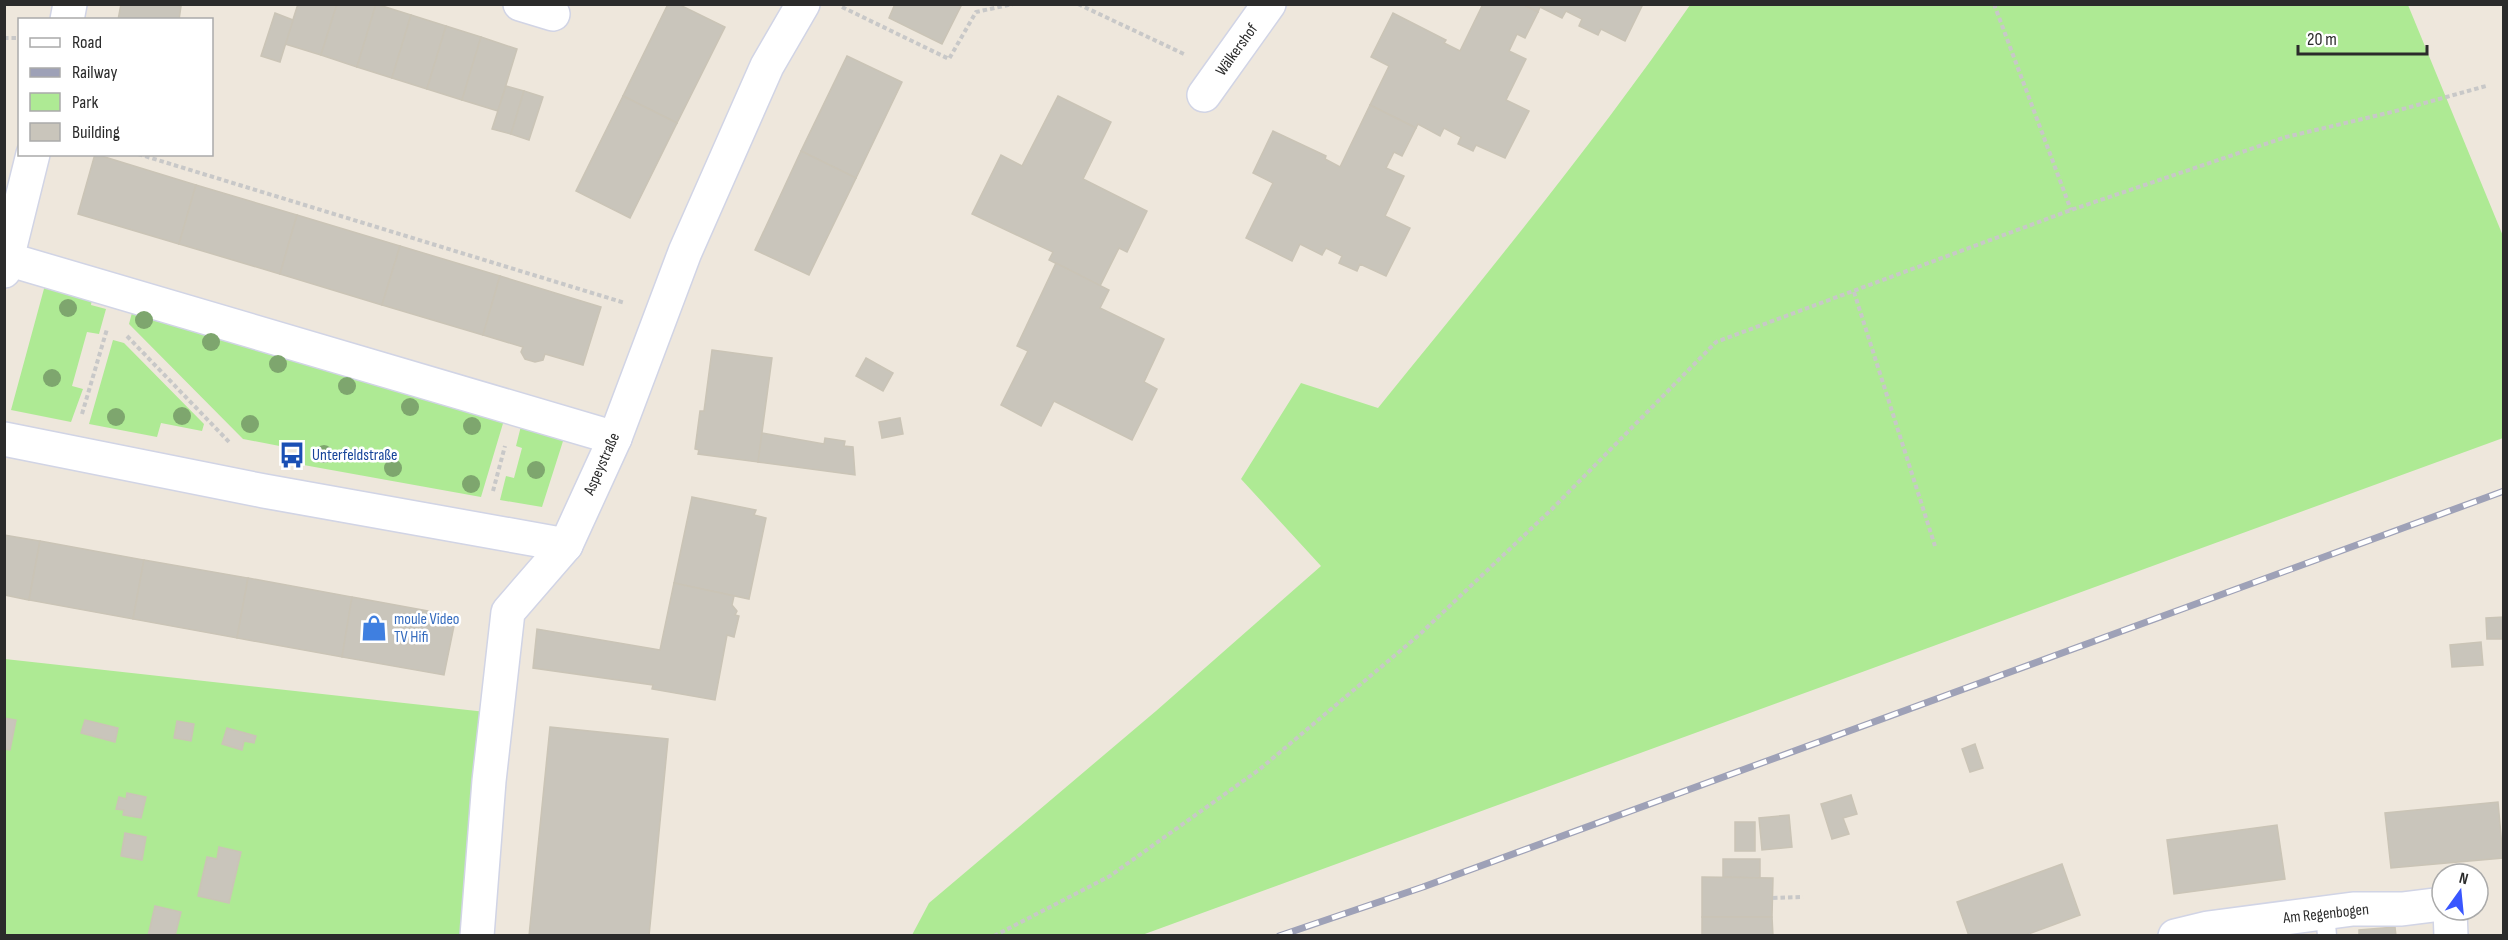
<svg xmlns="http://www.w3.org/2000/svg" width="2508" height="940" font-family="'Sofia Sans Condensed',sans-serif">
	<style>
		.green { fill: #aeea94 }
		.building { fill: #c9c5bb; stroke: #cac4b6; stroke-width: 1.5 }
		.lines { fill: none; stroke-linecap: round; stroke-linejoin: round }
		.service-casing { stroke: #d1d4e5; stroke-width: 21 }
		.minor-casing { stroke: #d1d4e5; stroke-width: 36 }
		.path { stroke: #c8c8c8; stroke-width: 4; stroke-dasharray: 4.5 3; stroke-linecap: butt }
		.service { stroke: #fff; stroke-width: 18 }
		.minor { stroke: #fff; stroke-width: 33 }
		.rail-casing { stroke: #9ea1b7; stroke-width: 7 }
		.rail { stroke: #fff; stroke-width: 4.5; stroke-dasharray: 14; stroke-linecap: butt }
		.tree { fill: #7ea66e }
		.labels { text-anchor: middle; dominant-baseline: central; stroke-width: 5; stroke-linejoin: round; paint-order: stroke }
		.street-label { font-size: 16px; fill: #2b2b2b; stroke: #fff }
		.transit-label { font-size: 16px; fill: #164399; stroke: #fff; text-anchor: start }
		.shop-label { font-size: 16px; fill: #366cbe; stroke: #fff; text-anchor: start }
	</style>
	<rect width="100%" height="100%" fill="#eee7dc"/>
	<g class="green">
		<path d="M1690,5H2408L2503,236V438L1142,935H912L929,903L1156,711L1321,566L1241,479L1301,383L1378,408C1485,276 1594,144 1690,5Z"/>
		<polygon points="45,285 92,298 91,305 106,309 99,334 87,332 72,386 83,389 71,422 11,410"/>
		<polygon points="133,309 504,420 481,497 298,464 300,450 243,439 129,324"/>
		<polygon points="113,340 124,343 204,424 202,431 161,423 157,437 89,424"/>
		<polygon points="521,426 564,438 542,507 500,500 506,476 514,478 522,448 516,446"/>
		<polygon points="5,659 486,712 477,935 5,936"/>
	</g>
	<g class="building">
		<polygon points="121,4 170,4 181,6 179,20 118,20"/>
		<polygon points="298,4 337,4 321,55 285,44"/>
		<polygon points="337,4 376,4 357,67 321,55"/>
		<polygon points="376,4 411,15 392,78 357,67"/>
		<polygon points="668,4 678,4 725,27 677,123 623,96"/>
		<polygon points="895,4 962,4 942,44 889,18"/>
		<polygon points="1483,4 1523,4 1538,12 1525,38 1517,34 1509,51 1526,59 1506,100 1529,111 1505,158 1476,145 1473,151 1458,144 1461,137 1444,128 1440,136 1418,124 1416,128 1370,105 1389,66 1371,57 1393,13 1446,40 1444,43 1460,51"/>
		<polygon points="1523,4 1643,4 1625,41 1601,29 1598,35 1579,26 1582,19 1566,11 1562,18 1540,7 1538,12"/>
		<polygon points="275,13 293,20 280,62 261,56"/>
		<polygon points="411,15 446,26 427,89 392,78"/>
		<polygon points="446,26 481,37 462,100 427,89"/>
		<polygon points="481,37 517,49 498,111 462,100"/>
		<polygon points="847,56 902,82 856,178 801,151"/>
		<polygon points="506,86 524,91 511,134 492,129"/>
		<polygon points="524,91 543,97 529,140 511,134"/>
		<polygon points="623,96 677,123 630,218 576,191"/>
		<polygon points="1058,96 1111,122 1083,179 1147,211 1127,252 1119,248 1100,286 1049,260 1053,252 972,214 1001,155 1022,166"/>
		<polygon points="1370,105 1416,128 1402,156 1394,152 1386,168 1404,176 1385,216 1410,228 1386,276 1360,264 1357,271 1339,263 1342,256 1326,248 1322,255 1300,244 1292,261 1246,238 1273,183 1253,173 1273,131 1326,156 1325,159 1340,167"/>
		<polygon points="801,151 856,178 809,275 755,250"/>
		<polygon points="95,154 196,185 179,244 78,214"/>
		<polygon points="196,185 297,215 280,274 179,244"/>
		<polygon points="297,215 400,246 382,305 280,274"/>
		<polygon points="400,246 500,276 483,335 382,305"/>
		<polygon points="1056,263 1109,290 1100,308 1164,339 1144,382 1157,389 1132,440 1054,401 1041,426 1001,405 1028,351 1017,346"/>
		<polygon points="500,276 601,307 583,365 545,354 543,360 535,362 525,359 521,352 523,347 483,335"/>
		<polygon points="712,350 772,358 758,462 698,454 699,450 695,449 700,411 704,411"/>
		<polygon points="866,358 893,373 883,391 856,376"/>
		<polygon points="900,418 903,434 882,438 879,422"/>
		<polygon points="762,433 824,444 825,438 845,441 844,446 853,447 855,475 758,462"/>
		<polygon points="692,497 756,510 754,515 766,518 749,599 674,583"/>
		<polygon points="4,535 40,541 29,600 4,595"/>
		<polygon points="40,541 144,560 133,619 29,600"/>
		<polygon points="144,560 248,578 237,638 133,619"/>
		<polygon points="248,578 352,597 342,657 237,638"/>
		<polygon points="674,583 734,596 732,605 737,611 735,615 739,616 734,637 727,635 715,700 652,689 653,685 533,668 537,629 660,650"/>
		<polygon points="352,597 456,616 444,675 342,657"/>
		<polygon points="2504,617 2504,639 2487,639 2486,618"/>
		<polygon points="2481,642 2483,665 2452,667 2450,645"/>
		<polygon points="4,718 16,720 10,750 4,749"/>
		<polygon points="85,720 118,728 115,742 81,733"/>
		<polygon points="177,721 194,724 191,741 174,738"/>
		<polygon points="550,727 668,739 649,936 529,936"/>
		<polygon points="227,728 256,736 254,743 244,741 242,750 222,744"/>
		<polygon points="1975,744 1983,768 1970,772 1962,749"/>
		<polygon points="127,793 146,797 141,818 123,815 124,810 116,809 119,797 126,799"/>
		<polygon points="1851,795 1857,814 1843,818 1849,834 1832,839 1821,804"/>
		<polygon points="2498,802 2503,858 2391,868 2385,813"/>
		<polygon points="1789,815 1792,847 1762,850 1759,818"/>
		<rect x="1735" y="822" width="20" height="29"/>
		<polygon points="2277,825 2285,879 2174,894 2167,840"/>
		<polygon points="125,833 146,837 142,860 121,856"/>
		<polygon points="219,847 241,852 229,903 198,896 207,857 217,859"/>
		<polygon points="1723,859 1760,859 1760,878 1723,877"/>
		<polygon points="2062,864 2080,915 2023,936 1969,936 1957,902"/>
		<polygon points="1702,877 1773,878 1772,917 1702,917"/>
		<polygon points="155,906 181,912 175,936 148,936"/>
		<polygon points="1702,917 1772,917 1773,936 1702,936"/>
		<polygon points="2395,927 2396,936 2359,936 2359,930"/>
	</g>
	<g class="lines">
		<g class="service-casing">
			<polyline id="service" points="2325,912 2327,936"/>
		</g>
		<g class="minor-casing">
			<g id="minor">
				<polyline points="520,4 553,14"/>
				<polyline points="67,20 70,4"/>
				<polyline points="1204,95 1269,4"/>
				<polyline points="7,259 615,438"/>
				<polyline points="4,271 33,154"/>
				<polyline points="4,439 264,491 566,545"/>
				<polyline points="2450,910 2451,936"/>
				<polyline points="477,936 489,781 508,612 566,545 615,438 685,252 767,66 803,4"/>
				<polyline points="2175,936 2208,928 2353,909 2402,909 2442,904"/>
			</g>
		</g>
		<g class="path">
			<polyline points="1078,4 1186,55"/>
			<polyline points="1994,4 2071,210"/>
			<polyline points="842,7 949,59 976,12 1013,4"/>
			<polyline points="4,38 20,38"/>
			<polyline points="138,154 625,303"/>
			<polyline points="1854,292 1935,546"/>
			<polyline points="127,336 230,443"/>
			<polyline points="82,414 107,329"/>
			<polyline points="493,491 505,446"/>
			<polyline points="1773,898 1803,897"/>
			<polyline points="2028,934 2029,936"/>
			<polyline points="994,936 1110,876 1260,769 1419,635 1552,509 1716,342 2071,210 2286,137 2392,112 2486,86"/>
		</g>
		<use href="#service" class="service"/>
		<use href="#minor" class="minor"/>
		<g class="rail-casing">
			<polyline id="rail" points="1279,936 1423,887 2504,491"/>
		</g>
		<use href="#rail" class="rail"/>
	</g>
	<g class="tree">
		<circle cx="68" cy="308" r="9"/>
		<circle cx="144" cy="320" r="9"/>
		<circle cx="211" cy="342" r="9"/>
		<circle cx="278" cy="364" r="9"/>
		<circle cx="52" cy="378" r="9"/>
		<circle cx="347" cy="386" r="9"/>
		<circle cx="410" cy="407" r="9"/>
		<circle cx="182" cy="416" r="9"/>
		<circle cx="116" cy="417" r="9"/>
		<circle cx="250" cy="424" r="9"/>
		<circle cx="472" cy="426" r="9"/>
		<circle cx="324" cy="454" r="9"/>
		<circle cx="393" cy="468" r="9"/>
		<circle cx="536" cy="470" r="9"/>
		<circle cx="471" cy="484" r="9"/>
	</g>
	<defs>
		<g id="bus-bare" transform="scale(2.07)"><path d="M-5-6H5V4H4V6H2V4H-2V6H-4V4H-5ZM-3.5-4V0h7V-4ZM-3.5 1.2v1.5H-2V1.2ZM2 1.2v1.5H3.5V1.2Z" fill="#1a4fb4" stroke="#fff" stroke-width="2.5" paint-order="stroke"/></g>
		<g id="shop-bare" transform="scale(2.07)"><path d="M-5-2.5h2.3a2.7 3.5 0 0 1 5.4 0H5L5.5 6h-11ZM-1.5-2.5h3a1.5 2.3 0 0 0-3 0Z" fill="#3f7fe0" stroke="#fff" stroke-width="2.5" paint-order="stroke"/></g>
	</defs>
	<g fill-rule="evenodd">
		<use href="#bus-bare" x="292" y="455"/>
		<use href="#shop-bare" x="374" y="628"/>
	</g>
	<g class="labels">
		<g class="street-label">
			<text transform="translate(1237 50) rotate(-54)">Wälkershof</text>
			<text transform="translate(602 464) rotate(-66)">Aspeystraße</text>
			<text transform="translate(2326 914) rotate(-6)">Am Regenbogen</text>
		</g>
		<g class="transit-label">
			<text x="312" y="455">Unterfeldstraße</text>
		</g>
		<g class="shop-label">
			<text x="394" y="619">moule Video<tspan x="394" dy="18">TV Hifi</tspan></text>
		</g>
	</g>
	<rect width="2508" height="940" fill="none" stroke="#2b2b2b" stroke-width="12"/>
	<rect x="18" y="18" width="195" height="138" fill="#ffffff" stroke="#aaaaaa" stroke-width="1.5"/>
	<rect x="30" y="38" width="30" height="9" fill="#ffffff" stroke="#aaaaaa" stroke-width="1.5"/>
	<text x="72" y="48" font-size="18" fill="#2b2b2b">Road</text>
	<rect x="30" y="68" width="30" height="9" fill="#9ea1b7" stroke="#aaaaaa" stroke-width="1.5"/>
	<text x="72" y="78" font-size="18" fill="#2b2b2b">Railway</text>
	<rect x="30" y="93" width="30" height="18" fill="#aeea94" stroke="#aaaaaa" stroke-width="1.5"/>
	<text x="72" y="108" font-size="18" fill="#2b2b2b">Park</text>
	<rect x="30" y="123" width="30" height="18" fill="#c9c5bb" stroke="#aaaaaa" stroke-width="1.5"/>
	<text x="72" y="138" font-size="18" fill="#2b2b2b">Building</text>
	<g transform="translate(2460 892) rotate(15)"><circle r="28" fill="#ffffff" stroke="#aaaaaa" stroke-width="1.5"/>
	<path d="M0-4.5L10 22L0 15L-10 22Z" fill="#3956ff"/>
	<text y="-9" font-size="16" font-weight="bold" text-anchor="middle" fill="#2b2b2b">N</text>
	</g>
	<path d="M2298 45v9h129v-9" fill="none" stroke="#2b2b2b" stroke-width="3"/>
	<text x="2307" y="45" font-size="18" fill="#2b2b2b" stroke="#ffffff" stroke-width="4.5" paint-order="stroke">20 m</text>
</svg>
